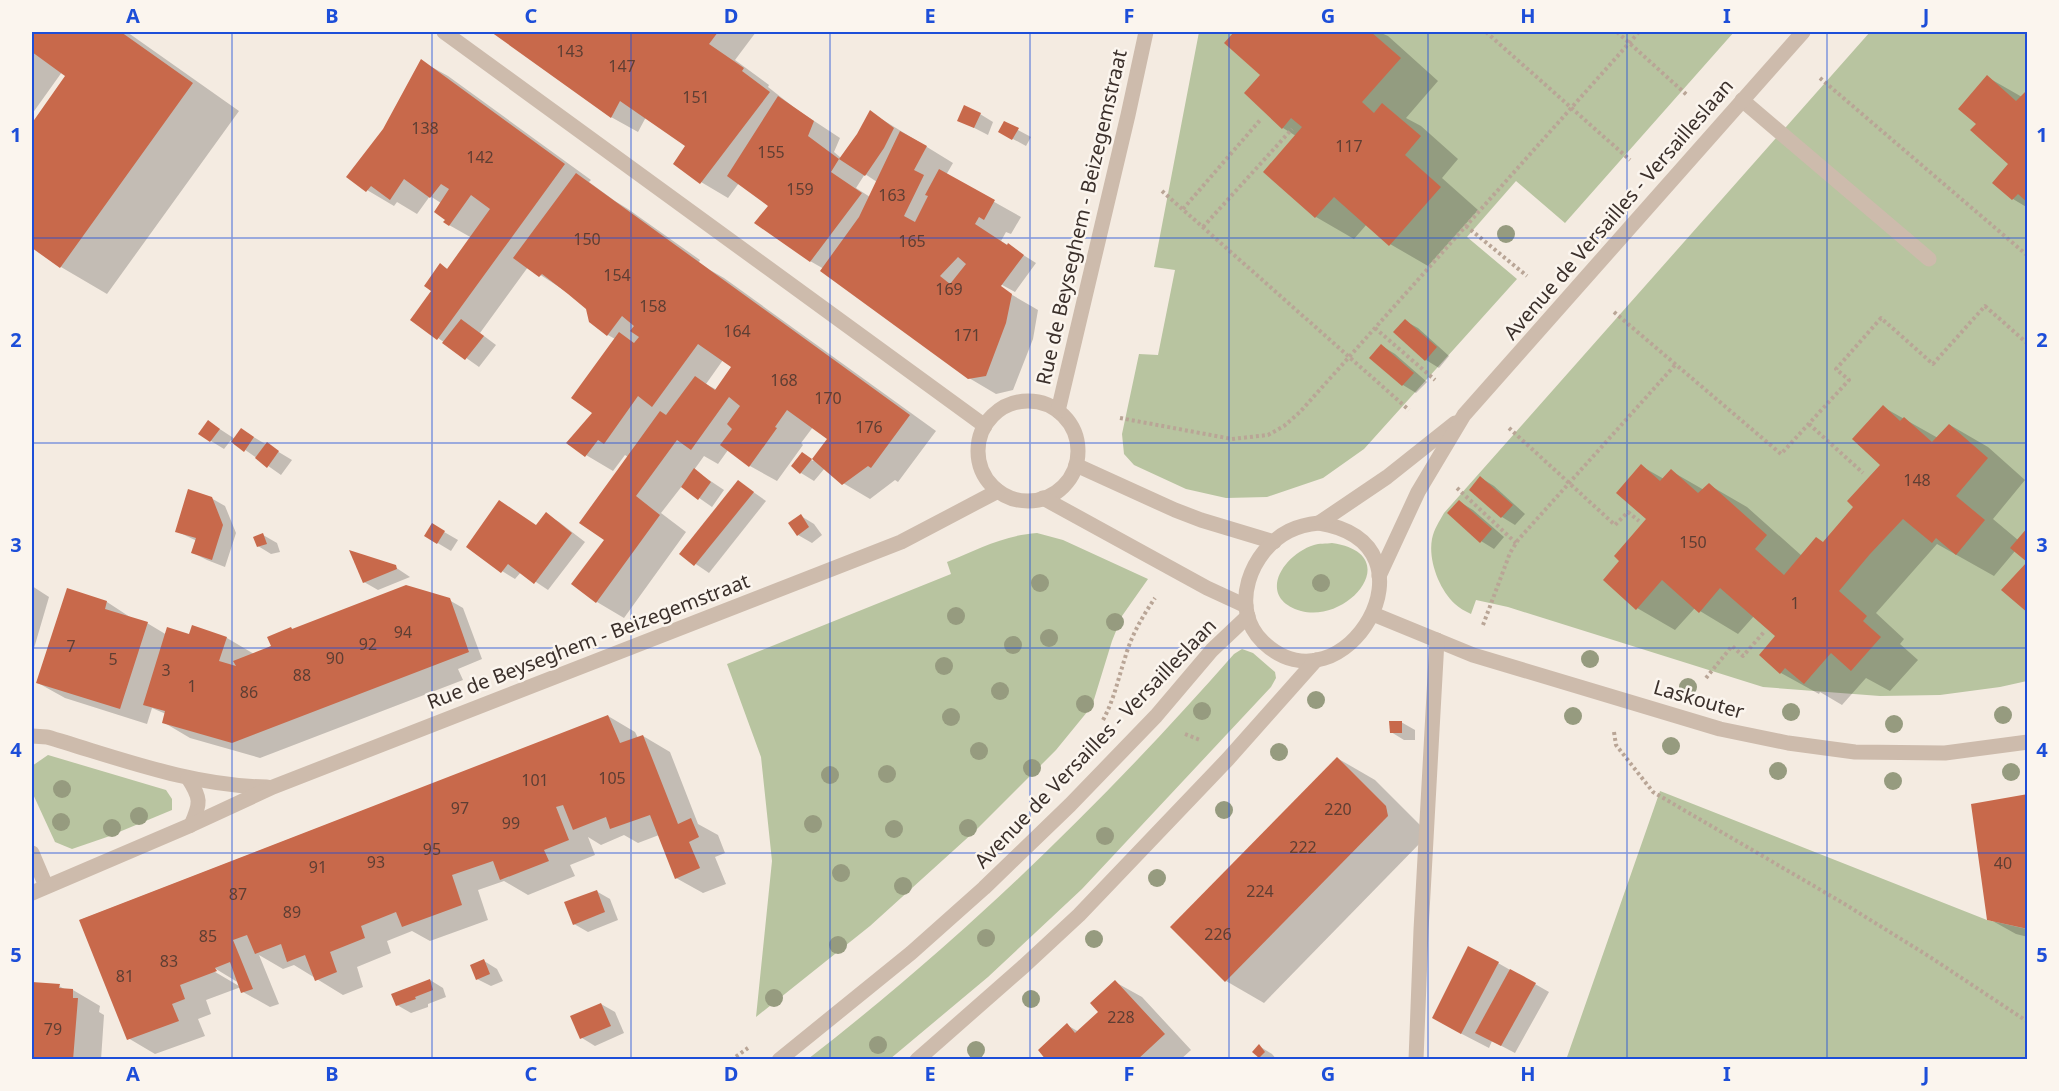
<svg xmlns="http://www.w3.org/2000/svg" width="2059" height="1091" font-family="'Noto Sans',sans-serif">
	<style>
		.green { fill: #b8c4a0 }
		.shadow { fill: #0003; fill-rule: evenodd }
		.building { fill: #c8694b; fill-rule: evenodd }
		.lines { fill: none; stroke-linecap: round; stroke-linejoin: round }
		.path { stroke: #b9a596; stroke-width: 4; stroke-dasharray: 3 3; stroke-linecap: butt }
		.minor { stroke: #cdbbac; stroke-width: 15 }
		.tree { fill: #969b7f }
		.grid { fill: none; stroke: #1d4ed8; stroke-width: 1.5; stroke-opacity: 0.55 }
		.labels { text-anchor: middle; dominant-baseline: central; stroke-width: 5; stroke-linejoin: round; paint-order: stroke }
		.number-label { font-size: 16px; fill: #5e3e33 }
		.street-label { font-size: 20px; fill: #3b302b; stroke: #fbf5ee }
		.neatline { fill: none; stroke: #1d4ed8; stroke-width: 2 }
		.grid-label { font-size: 20px; text-anchor: middle; font-weight: bold; fill: #1d4ed8 }
	</style>
	<rect width="100%" height="100%" fill="#f4ebe1"/>
	<g class="green">
		<polygon points="1199,32 1734,32 1565,223 1516,181 1467,237 1517,279 1364,449 1323,478 1267,497 1226,498 1186,489 1134,465 1124,454 1122,434 1139,354 1158,355 1175,270 1154,267"/>
		<path d="M1870,32H2027V681L2000,687L1940,695L1880,696L1763,687L1508,607L1476,600L1471,614C1465,611 1459,608 1455,604C1439,589 1428,560 1432,539C1434,529 1439,522 1444,513Z"/>
		<path d="M1037,533L1063,540L1148,579L1122,616L1112,641L1092,706L1056,750L975,831L870,926L756,1017L772,861L761,757L727,664L951,574L947,562C976,550 1005,535 1037,533Z"/>
		<path d="M1332,543C1406,554 1349,624 1301,611C1256,598 1282,555 1314,545C1319,543 1326,544 1332,543Z"/>
		<path d="M1242,649L1253,653L1275,672L1276,678L1271,687L1082,889L988,977L890,1059H808C964,938 1104,802 1234,654Z"/>
		<polygon points="48,755 166,790 172,799 172,810 107,837 72,849 55,842 32,792 32,766"/>
		<polygon points="1660,791 1987,920 2027,929 2027,1059 1566,1060"/>
	</g>
	<g class="shadow">
		<polygon points="32,32 127,32 239,111 107,294 61,267 32,246 32,125 67,76 62,72 32,114"/>
		<path d="M493,32H756L735,60L769,85L768,87L796,109L840,138L834,152L841,158L858,135L870,112L953,163L946,175L1021,217L1011,234L1006,232L1001,241L1036,263L1015,292L993,280L990,282L1038,310L1033,339L1013,390L996,394L969,378L824,269L810,261L770,205L739,183L728,198L701,182L687,146L646,117L638,132L611,117ZM865,174L877,182L870,197L856,188Z"/>
		<polygon points="1236,32 1379,32 1388,36 1438,81 1406,118 1421,126 1458,159 1442,178 1478,210 1428,266 1390,244 1367,224 1354,239 1316,217 1265,172 1296,136 1283,128 1262,75 1226,43"/>
		<path d="M421,61L448,76L591,180L589,182L615,201L628,209L700,260L699,262L710,270L724,278L936,431L898,482L895,480L870,499L843,483L825,468L814,481L801,473L793,466L802,454L813,461L829,439L813,427L801,443L803,445L777,481L750,466L728,450L718,464L704,456L694,470L724,490L712,507L682,486L661,513L686,532L624,618L597,602L573,584L606,540L628,457L625,455L613,471L586,455L594,413L615,339L608,335L587,308L567,292L528,267L480,333L496,345L479,367L438,338L434,290L441,265L449,270L472,238L449,225L441,203L430,196L417,214L397,202L394,206L367,190L384,130ZM723,360L733,367L717,390L706,384Z"/>
		<polygon points="1987,77 2022,97 2028,91 2028,208 2013,199 1994,183 2010,164 1978,124"/>
		<polygon points="980,114 993,122 988,135 959,120"/>
		<polygon points="1005,123 1031,137 1026,146 1000,132"/>
		<polygon points="1405,321 1418,328 1449,356 1439,368 1426,360 1395,332"/>
		<polygon points="1382,346 1395,354 1427,382 1416,393 1403,385 1371,358"/>
		<polygon points="1883,407 1938,438 1950,425 1988,447 2025,480 1993,519 2018,540 2015,551 1994,576 1937,544 1876,613 1904,639 1900,644 1918,660 1890,691 1866,678 1842,705 1820,692 1819,694 1781,673 1777,636 1754,616 1738,634 1695,608 1675,630 1637,608 1621,561 1648,519 1641,466 1664,479 1671,471 1704,490 1709,485 1747,507 1802,556 1824,543 1856,506 1882,464"/>
		<polygon points="209,422 235,439 242,430 292,460 281,475 231,440 224,449 211,441"/>
		<polygon points="1481,478 1494,486 1525,514 1515,525 1502,517"/>
		<polygon points="739,482 766,501 709,573 681,554"/>
		<polygon points="211,498 225,506 236,533 225,567 207,560 193,553 197,541 176,531"/>
		<polygon points="1460,502 1473,510 1504,537 1494,549 1481,541"/>
		<polygon points="546,514 559,522 585,542 548,590 521,572 515,579 502,571"/>
		<polygon points="801,516 814,524 822,535 812,543 798,535"/>
		<polygon points="432,525 458,540 451,551 426,536"/>
		<polygon points="263,535 277,543 280,552 271,554 258,546"/>
		<polygon points="395,567 410,577 378,590 364,582"/>
		<polygon points="32,586 49,597 32,655"/>
		<polygon points="68,589 107,602 133,619 147,623 167,635 227,638 254,654 273,647 291,628 294,630 449,600 463,608 482,659 458,669 463,680 260,758 190,738 163,722 166,714 152,708 147,724 65,698 38,683"/>
		<path d="M608,716L635,732L638,738L643,736L670,752L698,824L718,835L725,853L715,857L726,884L703,893L676,878L659,835L638,843L624,835L601,845L588,837L595,855L570,865L575,876L528,895L504,881L478,890L488,920L430,941L412,931L387,941L391,953L357,967L363,987L343,995L294,965L283,969L259,955L279,1004L270,1007L243,992L241,987L206,1000L211,1014L198,1019L205,1036L155,1054L128,1038L80,920ZM211,966L239,983V986L210,969Z"/>
		<polygon points="1401,722 1415,730 1415,740 1404,740 1391,732"/>
		<polygon points="1337,758 1375,780 1424,829 1425,838 1264,1003 1226,981"/>
		<polygon points="2028,795 2028,937 2016,934 1989,919"/>
		<polygon points="596,891 610,899 618,920 588,932 574,924"/>
		<polygon points="484,961 497,969 503,981 491,986 477,979"/>
		<polygon points="1498,963 1549,992 1515,1053 1492,1041 1489,1048 1460,1033"/>
		<polygon points="430,980 443,988 446,997 428,1004 428,1007 411,1013 397,1005"/>
		<polygon points="1115,982 1142,997 1191,1050 1180,1060 1048,1060 1067,1025 1079,1032 1100,1012"/>
		<polygon points="32,984 59,986 66,990 73,990 100,1006 99,1012 104,1015 101,1060 32,1060"/>
		<polygon points="601,1004 615,1012 624,1033 595,1046 582,1038"/>
		<polygon points="1259,1046 1272,1054 1277,1060 1264,1060 1260,1057"/>
	</g>
	<g class="building">
		<polygon points="32,32 121,32 193,83 60,268 32,248 32,123 65,76 32,52"/>
		<polygon points="491,32 718,32 709,44 744,68 742,71 770,92 700,184 673,164 685,146 620,101 611,118"/>
		<polygon points="1234,32 1329,32 1331,33 1333,32 1371,32 1401,58 1362,102 1374,113 1382,103 1421,136 1405,155 1441,187 1389,246 1334,197 1315,218 1263,172 1302,127 1291,118 1282,129 1244,93 1260,75 1224,43"/>
		<polygon points="421,59 565,164 437,340 410,320 431,291 424,286 440,263 447,269 490,209 471,195 449,226 443,222 445,220 434,212 449,189 441,184 430,198 404,179 390,200 371,186 366,192 346,177 383,129"/>
		<polygon points="1987,75 2016,101 2028,89 2028,203 2018,194 2012,200 1992,183 2008,164 1970,130 1976,124 1958,109"/>
		<polygon points="778,96 814,121 808,136 839,159 857,134 870,110 894,128 884,148 865,176 839,159 831,172 862,193 810,262 754,223 768,206 727,176"/>
		<polygon points="964,105 981,113 974,128 957,121"/>
		<polygon points="1004,121 1019,128 1012,140 998,132"/>
		<path d="M900,131L927,146L914,170L924,175L904,216L915,222L928,196L925,195L939,169L995,200L984,220L979,217L975,224L1007,245L1008,243L1024,255L1001,286L1012,294L1006,323L986,376L968,379L820,271L859,217ZM958,257L966,264L950,284L940,276Z"/>
		<polygon points="576,173 910,415 871,468 868,466 842,485 812,459 827,439 787,410 775,427 777,428 749,467 720,445 732,429 727,424 740,406 729,397 691,450 677,440 636,496 660,515 596,603 571,584 604,540 579,523 660,411 666,415 695,376 715,390 731,367 698,344 652,407 638,396 604,444 598,440 585,457 566,443 592,413 571,398 619,332 634,343 639,337 630,331 634,326 622,316 607,336 589,322 586,309 568,294 542,274 539,277 513,258"/>
		<polygon points="461,319 484,336 465,360 442,343"/>
		<polygon points="1405,319 1437,347 1425,361 1393,332"/>
		<polygon points="1381,344 1414,373 1402,386 1369,358"/>
		<polygon points="1883,405 1900,421 1904,417 1932,442 1949,424 1988,458 1956,496 1985,520 1956,555 1936,538 1932,543 1903,519 1870,554 1839,591 1867,616 1863,621 1881,637 1851,671 1831,653 1804,684 1785,668 1780,674 1759,655 1775,636 1720,588 1699,613 1662,580 1636,610 1603,580 1619,561 1614,556 1646,519 1616,493 1641,464 1660,481 1671,469 1698,493 1709,483 1767,535 1755,549 1784,575 1816,537 1823,542 1853,507 1847,501 1880,465 1852,439"/>
		<polygon points="208,420 220,429 210,442 198,434"/>
		<polygon points="241,428 254,437 244,452 231,442"/>
		<polygon points="267,442 279,451 267,468 255,458"/>
		<polygon points="802,452 812,459 800,474 791,466"/>
		<polygon points="694,468 711,482 698,500 681,487"/>
		<polygon points="1480,476 1513,505 1501,518 1469,490"/>
		<polygon points="738,480 754,492 694,566 679,554"/>
		<polygon points="188,489 212,497 223,525 212,560 191,553 196,538 175,532"/>
		<polygon points="499,500 536,525 546,512 572,533 534,584 508,564 501,573 466,547"/>
		<polygon points="1459,500 1492,529 1480,543 1447,513"/>
		<polygon points="801,514 809,527 797,536 788,523"/>
		<polygon points="432,523 445,531 437,544 424,536"/>
		<polygon points="2028,527 2028,613 2001,590 2027,562 2010,548"/>
		<polygon points="263,533 267,544 257,547 253,537"/>
		<polygon points="349,550 396,565 397,569 363,583"/>
		<polygon points="406,585 450,598 469,652 232,743 162,723 165,711 143,705 167,627 189,634 192,625 227,637 219,661 236,666 233,661 271,646 267,637 291,627 292,629"/>
		<polygon points="67,588 107,601 105,609 148,622 120,709 36,683"/>
		<polygon points="608,715 620,743 643,735 678,824 691,818 699,837 689,842 700,868 675,879 650,815 610,829 606,817 573,830 563,805 556,807 569,840 544,850 549,861 500,880 493,861 452,875 462,905 402,927 396,912 361,926 365,938 330,952 337,972 315,981 305,955 287,962 281,944 255,954 247,935 233,940 253,989 241,993 230,962 215,968 217,971 180,985 185,999 172,1004 179,1021 127,1040 79,920"/>
		<polygon points="1389,721 1402,721 1402,733 1390,733"/>
		<polygon points="1337,757 1386,806 1388,816 1225,982 1170,927"/>
		<polygon points="2028,794 2027,861 2028,929 1987,920 1971,804"/>
		<polygon points="597,890 605,912 573,925 564,902"/>
		<polygon points="1468,946 1499,962 1461,1034 1432,1018"/>
		<polygon points="484,959 490,974 476,980 470,965"/>
		<polygon points="1510,969 1536,983 1501,1046 1475,1033"/>
		<polygon points="430,979 433,990 415,997 416,999 396,1006 391,994"/>
		<polygon points="1115,980 1165,1034 1137,1060 1046,1060 1038,1050 1067,1023 1075,1033 1098,1012 1090,1003"/>
		<polygon points="32,982 60,984 59,988 73,989 73,998 78,998 73,1060 32,1060"/>
		<polygon points="601,1003 611,1026 580,1039 570,1016"/>
		<polygon points="1259,1044 1265,1052 1259,1058 1252,1052"/>
	</g>
	<g class="lines">
		<g class="path">
			<polyline points="1486,32 1630,160"/>
			<polyline points="1617,32 1687,95"/>
			<polyline points="1820,78 2028,256"/>
			<polyline points="1162,191 1409,410"/>
			<polyline points="1183,209 1261,119"/>
			<polyline points="1466,226 1527,276"/>
			<polyline points="1203,227 1292,129"/>
			<polyline points="1614,312 1781,454 1849,380 1836,369 1881,318 1933,364 1985,306 2028,344"/>
			<polyline points="1375,328 1435,380"/>
			<polyline points="1120,418 1232,439 1268,435 1284,426 1300,412 1639,32"/>
			<polyline points="1809,424 1863,473"/>
			<polyline points="1509,428 1615,525 1628,512 1639,521"/>
			<polyline points="1457,488 1516,543"/>
			<polyline points="1483,625 1510,553 1518,540 1676,364"/>
			<polyline points="1706,678 1732,646 1743,656 1764,632"/>
			<path d="M1103,720C1114,700 1118,679 1125,658C1131,636 1142,617 1155,598"/>
			<polyline points="1614,732 1616,745 1653,792 1843,903 1930,957 2028,1022"/>
			<polyline points="1185,734 1200,740"/>
			<polyline points="731,1060 748,1048"/>
		</g>
		<g class="minor">
			<polyline points="444,32 985,426"/>
			<polyline points="1742,100 1929,259"/>
			<circle cx="1028" cy="451" r="50"/>
			<polyline points="1058,411 1128,115 1146,32"/>
			<polyline points="1076,465 1175,510 1201,520 1274,542"/>
			<polyline points="1043,498 1207,588 1246,606"/>
			<path d="M1319,523C1448,544 1343,718 1263,642C1228,608 1251,550 1289,531C1299,526 1309,524 1319,523Z"/>
			<polyline points="1319,523 1387,477 1455,423"/>
			<polyline points="1379,576 1418,492 1464,415 1803,32"/>
			<polyline points="1373,614 1473,655 1720,729 1788,743 1855,752 1945,753 2028,742"/>
			<path d="M32,736L47,737C119,758 191,786 267,787"/>
			<path d="M188,778C201,798 201,803 191,825"/>
			<polyline points="32,853 46,886"/>
			<polyline points="32,893 191,825 273,787 901,542 998,491"/>
			<polyline points="779,1060 911,953 984,888 1070,805 1156,716 1212,650 1248,616"/>
			<polyline points="917,1060 1024,966 1079,915 1228,759 1316,660"/>
			<polyline points="1416,1060 1421,930 1437,640"/>
		</g>
	</g>
	<g class="tree">
		<circle cx="1506" cy="234" r="9"/>
		<circle cx="1040" cy="583" r="9"/>
		<circle cx="1321" cy="583" r="9"/>
		<circle cx="956" cy="616" r="9"/>
		<circle cx="1115" cy="622" r="9"/>
		<circle cx="1049" cy="638" r="9"/>
		<circle cx="1013" cy="645" r="9"/>
		<circle cx="1590" cy="659" r="9"/>
		<circle cx="944" cy="666" r="9"/>
		<circle cx="1688" cy="687" r="9"/>
		<circle cx="1000" cy="691" r="9"/>
		<circle cx="1316" cy="700" r="9"/>
		<circle cx="1085" cy="704" r="9"/>
		<circle cx="1202" cy="711" r="9"/>
		<circle cx="1791" cy="712" r="9"/>
		<circle cx="2003" cy="715" r="9"/>
		<circle cx="1573" cy="716" r="9"/>
		<circle cx="951" cy="717" r="9"/>
		<circle cx="1894" cy="724" r="9"/>
		<circle cx="1671" cy="746" r="9"/>
		<circle cx="979" cy="751" r="9"/>
		<circle cx="1279" cy="752" r="9"/>
		<circle cx="1032" cy="768" r="9"/>
		<circle cx="1778" cy="771" r="9"/>
		<circle cx="2011" cy="772" r="9"/>
		<circle cx="887" cy="774" r="9"/>
		<circle cx="830" cy="775" r="9"/>
		<circle cx="1893" cy="781" r="9"/>
		<circle cx="62" cy="789" r="9"/>
		<circle cx="1224" cy="810" r="9"/>
		<circle cx="139" cy="816" r="9"/>
		<circle cx="61" cy="822" r="9"/>
		<circle cx="813" cy="824" r="9"/>
		<circle cx="112" cy="828" r="9"/>
		<circle cx="968" cy="828" r="9"/>
		<circle cx="894" cy="829" r="9"/>
		<circle cx="1105" cy="836" r="9"/>
		<circle cx="841" cy="873" r="9"/>
		<circle cx="1157" cy="878" r="9"/>
		<circle cx="903" cy="886" r="9"/>
		<circle cx="986" cy="938" r="9"/>
		<circle cx="1094" cy="939" r="9"/>
		<circle cx="838" cy="945" r="9"/>
		<circle cx="774" cy="998" r="9"/>
		<circle cx="1031" cy="999" r="9"/>
		<circle cx="878" cy="1045" r="9"/>
		<circle cx="976" cy="1050" r="9"/>
	</g>
	<path class="grid" d="M232,32V1060M432,32V1060M631,32V1060M830,32V1060M1030,32V1060M1229,32V1060M1428,32V1060M1627,32V1060M1827,32V1060M32,238H2028M32,443H2028M32,648H2028M32,853H2028"/>
	<g class="labels">
		<g class="number-label">
			<text x="570" y="51">143</text>
			<text x="622" y="66">147</text>
			<text x="696" y="97">151</text>
			<text x="425" y="128">138</text>
			<text x="1349" y="146">117</text>
			<text x="771" y="152">155</text>
			<text x="480" y="157">142</text>
			<text x="800" y="189">159</text>
			<text x="892" y="195">163</text>
			<text x="587" y="239">150</text>
			<text x="912" y="241">165</text>
			<text x="617" y="275">154</text>
			<text x="949" y="289">169</text>
			<text x="653" y="306">158</text>
			<text x="737" y="331">164</text>
			<text x="967" y="335">171</text>
			<text x="784" y="380">168</text>
			<text x="828" y="398">170</text>
			<text x="869" y="427">176</text>
			<text x="1917" y="480">148</text>
			<text x="1693" y="542">150</text>
			<text x="1795" y="603">1</text>
			<text x="403" y="632">94</text>
			<text x="368" y="644">92</text>
			<text x="71" y="646">7</text>
			<text x="335" y="658">90</text>
			<text x="113" y="659">5</text>
			<text x="166" y="670">3</text>
			<text x="302" y="675">88</text>
			<text x="192" y="686">1</text>
			<text x="249" y="692">86</text>
			<text x="612" y="778">105</text>
			<text x="535" y="780">101</text>
			<text x="460" y="808">97</text>
			<text x="1338" y="809">220</text>
			<text x="511" y="823">99</text>
			<text x="1303" y="847">222</text>
			<text x="432" y="849">95</text>
			<text x="376" y="862">93</text>
			<text x="2003" y="863">40</text>
			<text x="318" y="867">91</text>
			<text x="1260" y="891">224</text>
			<text x="238" y="894">87</text>
			<text x="292" y="912">89</text>
			<text x="1218" y="934">226</text>
			<text x="208" y="936">85</text>
			<text x="169" y="961">83</text>
			<text x="125" y="976">81</text>
			<text x="1121" y="1017">228</text>
			<text x="53" y="1029">79</text>
		</g>
		<g class="street-label">
			<text transform="translate(1618 209) rotate(-49)">Avenue de Versailles - Versailleslaan</text>
			<text transform="translate(1081 217) rotate(-77)">Rue de Beyseghem - Beizegemstraat</text>
			<text transform="translate(588 641) rotate(-21)">Rue de Beyseghem - Beizegemstraat</text>
			<text transform="translate(1699 699) rotate(16)">Laskouter</text>
			<text transform="translate(1095 743) rotate(-46)">Avenue de Versailles - Versailleslaan</text>
		</g>
	</g>
	<rect width="2059" height="1091" fill="none" stroke="#fbf5ee" stroke-width="66"/>
	<rect x="33" y="33" width="1993" height="1025" class="neatline"/>
	<g class="grid-label">
		<text x="133" y="23">A</text>
		<text x="332" y="23">B</text>
		<text x="531" y="23">C</text>
		<text x="731" y="23">D</text>
		<text x="930" y="23">E</text>
		<text x="1129" y="23">F</text>
		<text x="1328" y="23">G</text>
		<text x="1528" y="23">H</text>
		<text x="1727" y="23">I</text>
		<text x="1926" y="23">J</text>
		<text x="16" y="142">1</text>
		<text x="2042" y="142">1</text>
		<text x="16" y="347">2</text>
		<text x="2042" y="347">2</text>
		<text x="16" y="552">3</text>
		<text x="2042" y="552">3</text>
		<text x="16" y="757">4</text>
		<text x="2042" y="757">4</text>
		<text x="16" y="962">5</text>
		<text x="2042" y="962">5</text>
		<text x="133" y="1081">A</text>
		<text x="332" y="1081">B</text>
		<text x="531" y="1081">C</text>
		<text x="731" y="1081">D</text>
		<text x="930" y="1081">E</text>
		<text x="1129" y="1081">F</text>
		<text x="1328" y="1081">G</text>
		<text x="1528" y="1081">H</text>
		<text x="1727" y="1081">I</text>
		<text x="1926" y="1081">J</text>
	</g>
</svg>
